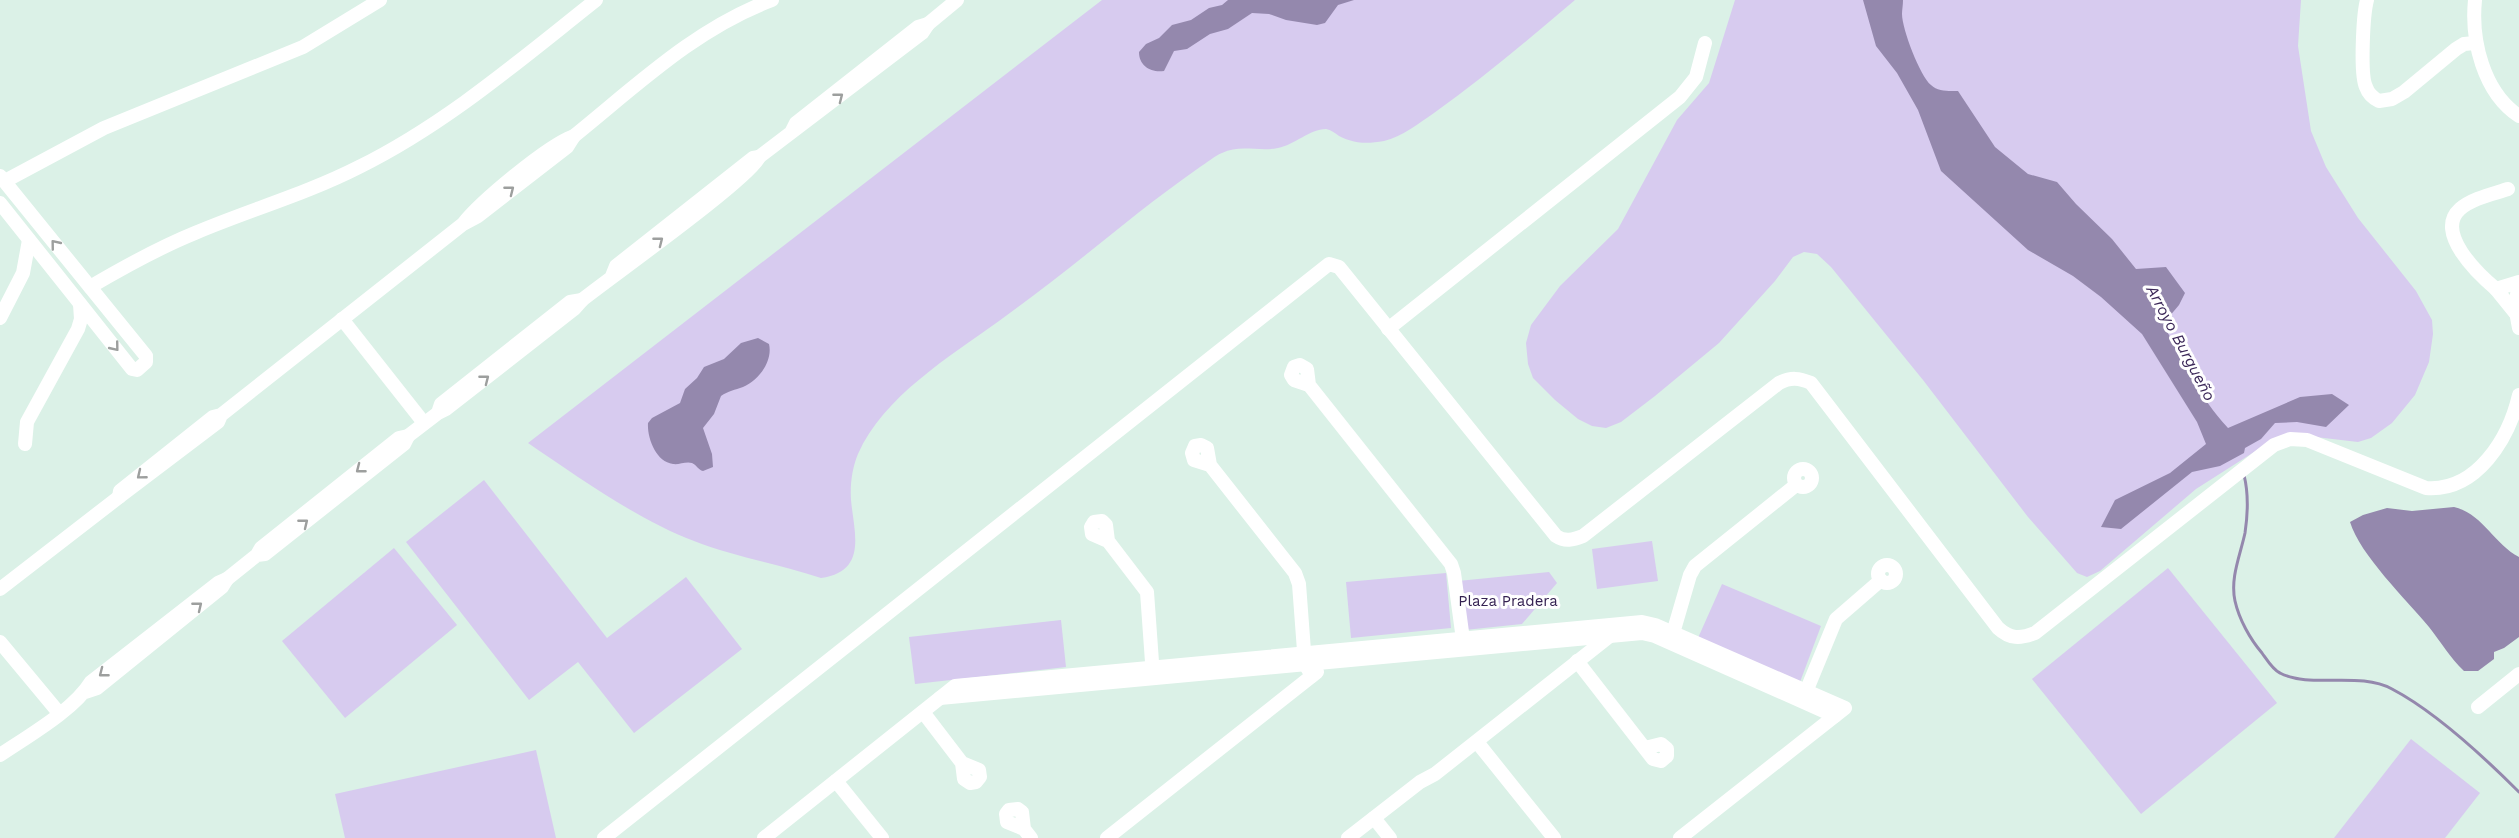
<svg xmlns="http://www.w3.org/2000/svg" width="2519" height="838" font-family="'Work Sans',sans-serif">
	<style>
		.green { fill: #d7cbef }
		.water { fill: #9488ad }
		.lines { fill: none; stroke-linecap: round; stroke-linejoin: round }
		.stream { stroke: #9488ad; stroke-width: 3 }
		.minor { stroke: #fff; stroke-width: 14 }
		.oneway { stroke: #9d9f9e }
		.labels { text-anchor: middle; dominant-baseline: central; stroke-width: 6; stroke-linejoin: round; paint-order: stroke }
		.park-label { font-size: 15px; fill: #342151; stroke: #fff }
		.water-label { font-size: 16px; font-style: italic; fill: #3b2758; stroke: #fff }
	</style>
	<rect width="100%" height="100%" fill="#dbf1e7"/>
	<g class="green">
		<path d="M1102,0H1575C1529,39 1483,78 1434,113C1419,123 1402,137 1384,141C1367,144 1355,144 1339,136C1335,133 1331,130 1326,129C1310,129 1294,145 1278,148C1259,152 1240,144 1222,153C1214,156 1207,163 1200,167C1179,182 1158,197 1138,213C1092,250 1046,287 999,321C949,357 883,397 858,454C852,468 850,485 851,500C854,533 868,571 821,578C779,564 735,557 694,541C638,520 578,477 528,443Z"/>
		<polygon points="1735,0 2301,0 2298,46 2311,131 2326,167 2358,218 2416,291 2432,320 2433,334 2429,362 2415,395 2392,423 2371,438 2358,442 2307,436 2265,445 2196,489 2100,571 2087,577 2077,573 2028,517 1923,380 1831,267 1817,254 1804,252 1793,257 1775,281 1719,343 1655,396 1621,422 1606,428 1592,426 1578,419 1555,400 1533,378 1528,364 1526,343 1531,325 1560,286 1618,229 1677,120 1709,83"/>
		<polygon points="484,480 607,638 686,577 742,649 634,733 578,662 529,700 406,542"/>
		<polygon points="1652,541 1658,581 1597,589 1592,549"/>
		<polygon points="394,548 457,625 345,718 282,641"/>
		<polygon points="2168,568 2277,703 2141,814 2032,679"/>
		<polygon points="1549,572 1557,583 1522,624 1465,630 1458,581"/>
		<polygon points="1446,573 1451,628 1351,638 1346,582"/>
		<polygon points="1722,584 1821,626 1800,682 1698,638"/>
		<polygon points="1061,620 1066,667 915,684 909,637"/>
		<polygon points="2411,739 2480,793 2445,838 2334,838"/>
		<polygon points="536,750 556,838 345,838 335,794"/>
	</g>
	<g class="water">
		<path d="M1228,0H1354L1338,5L1325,23L1317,25L1286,20L1269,14L1252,13L1228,29L1210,34L1187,49L1174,51L1164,71C1151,73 1139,66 1139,52L1146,44L1159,38L1172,25L1191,20L1209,8L1222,5Z"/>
		<path d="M1863,0H1903C1903,5 1902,10 1902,14C1902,29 1920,76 1931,85C1938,92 1949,91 1958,91L1995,147L2028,174L2057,182L2076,204L2112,239L2136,269L2166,267L2185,293L2179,305L2163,324C2183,360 2199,397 2228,428L2300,397L2332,394L2349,405L2326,427L2297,422L2275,423L2261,439L2245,448L2244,453L2220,466L2192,472L2121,529L2101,527L2115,500L2170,473L2206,444L2197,422L2142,334L2101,297L2073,276L2028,250L1941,171L1918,110L1897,73L1876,46Z"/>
		<path d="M758,338L769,344C773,361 759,380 743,387C735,390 728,391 721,396L714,414L703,428L712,454L713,467L703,471C698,470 697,465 692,463C686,461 679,465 673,464C656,462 647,438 648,423L652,418L680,403L685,389L697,378L704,367L724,359L741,343Z"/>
		<path d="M2454,507C2483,514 2494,544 2519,557V637L2504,648L2494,652V659L2478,671H2464C2450,658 2441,642 2429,627C2406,599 2360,555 2350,522L2363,515L2387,508L2412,511Z"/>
	</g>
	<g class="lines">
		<path class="stream" d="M2244,475C2249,495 2248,513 2245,533C2240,556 2230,578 2235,601C2239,619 2250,639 2262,653C2267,660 2273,670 2280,673C2311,689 2359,671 2392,689C2434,711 2485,758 2519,792"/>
		<g class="minor">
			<path d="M2367,0C2363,15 2360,75 2366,87C2368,93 2373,98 2379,101L2392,99L2404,92L2456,49L2464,44L2475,43"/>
			<path d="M2475,0C2471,40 2483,92 2519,116"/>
			<polyline points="928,24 957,0"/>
			<path d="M574,136C636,86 696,28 772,0"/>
			<polyline points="759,157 922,33 928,24 918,27 796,123 792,131"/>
			<polyline points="0,176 146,356 146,362 137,370 132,369 0,203"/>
			<polyline points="5,181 104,128 303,47 380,0"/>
			<polyline points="2519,283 2515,306 2519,328"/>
			<path d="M90,287C124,267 158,248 195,233C249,210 306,194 359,167C446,124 520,60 596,0"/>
			<path d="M2496,289C2478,274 2434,232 2460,209C2473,198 2493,194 2508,189"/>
			<path d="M582,300C607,280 754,175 759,157L753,158L616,266L612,276"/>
			<polyline points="2517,315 2496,289 2519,282"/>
			<polyline points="0,318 23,273 29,240"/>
			<polyline points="342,319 424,423"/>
			<polyline points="1388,329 1680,97 1696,77 1705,43"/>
			<polyline points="1309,385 1294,380 1291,375 1294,367 1300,365 1307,369 1309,385 1451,564 1454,573 1464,647"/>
			<path d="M221,415L218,422L119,497L120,491L213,417L221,415L463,224L478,216L567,147L574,136C548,145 480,202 463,224"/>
			<polyline points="408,436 438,413 446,409 574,309 582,300 570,302 441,404 438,413"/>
			<polyline points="25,444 27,422 78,329 81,319 80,304"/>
			<polyline points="1210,465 1194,460 1192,453 1195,446 1201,445 1207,448 1210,465 1295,573 1299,584 1305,664 1312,676"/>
			<circle cx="1803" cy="478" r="9"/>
			<polyline points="1108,541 1092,534 1091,527 1094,522 1102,521 1106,525 1108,541 1147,592 1153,676"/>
			<circle cx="1887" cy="574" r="9"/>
			<polyline points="227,579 257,555 261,548 399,438 408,436 404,444 265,554 257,555"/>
			<polyline points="0,589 119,497"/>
			<polyline points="1671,640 1690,575 1695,566 1796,485"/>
			<polyline points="0,642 59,713"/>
			<polyline points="1577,661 1653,759 1661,761 1667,756 1667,749 1661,744 1645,748"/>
			<polyline points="940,698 1642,633 1655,636 1835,716"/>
			<polyline points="1803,699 1836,619 1881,580"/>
			<polyline points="2478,707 2519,674"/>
			<polyline points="923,712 962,763 964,779 970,783 976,782 980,777 979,770 962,763"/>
			<polyline points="1477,742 1554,838"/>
			<path d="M0,755C28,736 74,710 91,682L218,583L227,579L222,587L97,688L85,692"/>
			<polyline points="836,781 882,838"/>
			<polyline points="1374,818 1390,838"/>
			<polyline points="1024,829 1022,812 1018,809 1009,810 1006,814 1007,822 1024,829 1031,838"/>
			<path d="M604,838L1329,264L1339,267L1556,536C1565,542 1573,540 1583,536L1779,383C1791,377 1799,378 1811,383L1998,628C2010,639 2020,639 2035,633L2274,445L2290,439L2307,440L2426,488C2477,492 2509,438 2519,395"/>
			<polyline points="764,838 955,686 1642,622 1655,625 1845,708 1680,838"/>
			<polyline points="1107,838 1317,672"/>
			<polyline points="1348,838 1420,782 1435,774 1611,635"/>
		</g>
	</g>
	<defs><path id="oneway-chevron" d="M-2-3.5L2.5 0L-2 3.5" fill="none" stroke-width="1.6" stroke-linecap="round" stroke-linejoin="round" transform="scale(1.5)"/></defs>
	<g class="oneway">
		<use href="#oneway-chevron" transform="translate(839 97) rotate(-38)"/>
		<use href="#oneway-chevron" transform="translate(510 190) rotate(-38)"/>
		<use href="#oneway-chevron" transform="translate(659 241) rotate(-38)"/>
		<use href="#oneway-chevron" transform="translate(55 244) rotate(-129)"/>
		<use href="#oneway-chevron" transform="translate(115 347) rotate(51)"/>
		<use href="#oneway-chevron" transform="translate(485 379) rotate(-38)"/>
		<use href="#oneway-chevron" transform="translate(360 469) rotate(142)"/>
		<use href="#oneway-chevron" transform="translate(141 475) rotate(141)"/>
		<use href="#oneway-chevron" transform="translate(304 523) rotate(-39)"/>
		<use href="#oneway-chevron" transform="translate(198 606) rotate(-39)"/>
		<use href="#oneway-chevron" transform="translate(103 673) rotate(142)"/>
	</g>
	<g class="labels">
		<g class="park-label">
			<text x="1508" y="601">Plaza Pradera</text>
		</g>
		<g class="water-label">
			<text transform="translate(2181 343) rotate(62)">Arroyo Burgueño</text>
		</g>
	</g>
</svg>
